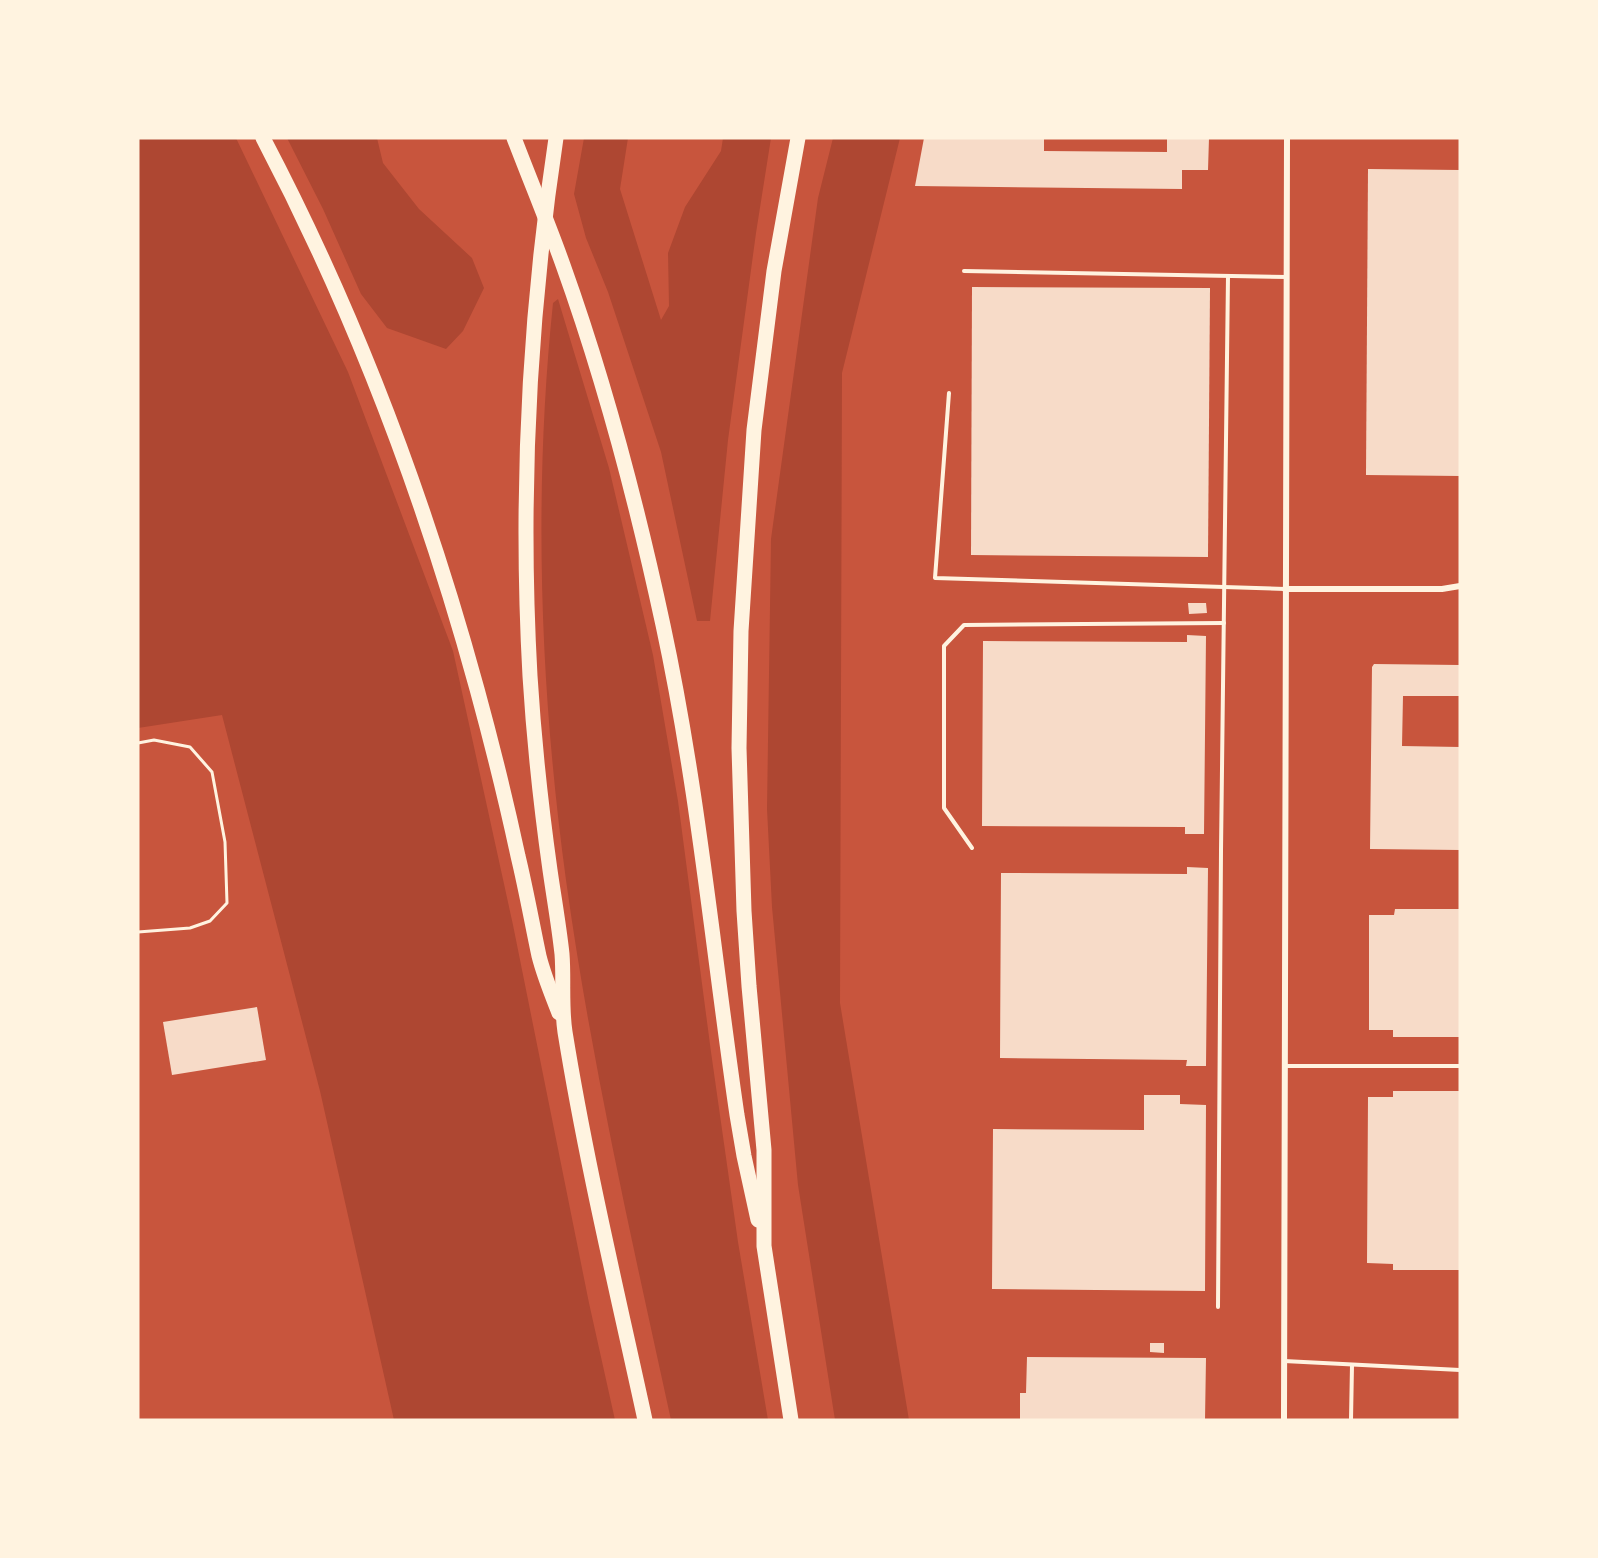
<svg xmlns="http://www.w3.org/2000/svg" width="1598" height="1558" font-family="'Exo 2',sans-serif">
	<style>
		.green { fill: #ae4732 }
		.building { fill: #f7dbc8 }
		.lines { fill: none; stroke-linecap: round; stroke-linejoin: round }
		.path { stroke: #fff3e0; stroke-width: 3 }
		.service { stroke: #fff3e0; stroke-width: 4 }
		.minor { stroke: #fff3e0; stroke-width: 6 }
		.motorway { stroke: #fff3e0; stroke-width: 15 }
	</style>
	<rect width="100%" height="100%" fill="#c8553d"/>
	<g class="green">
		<polygon points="138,138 236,138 348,372 453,651 513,925 589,1303 615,1420 394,1420 320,1091 222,715 138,728"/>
		<polygon points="287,138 377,138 383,163 419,209 472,258 484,288 463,331 446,349 387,328 361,294 323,209"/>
		<polygon points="584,138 628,138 620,189 661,320 669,306 668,253 685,207 721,151 723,138 771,138 756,233 728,440 710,621 697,621 661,452 608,292 586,238 574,194"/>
		<polygon points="833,138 900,138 842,373 840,1003 909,1420 835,1420 798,1185 772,907 767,809 771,539 818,198"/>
		<path d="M558,299L609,468L653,655L678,801L711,1052L738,1242L768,1420H671C632,1241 591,1061 566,880C540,690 533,494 553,303Z"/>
	</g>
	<g class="building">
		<polygon points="924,138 1044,138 1044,151 1167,152 1167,138 1209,138 1208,170 1182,170 1182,189 915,186"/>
		<polygon points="1368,169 1460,170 1460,476 1366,475"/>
		<polygon points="972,287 1210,288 1208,557 971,555"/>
		<polygon points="1188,603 1206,603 1207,613 1189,614"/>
		<polygon points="1187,635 1206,636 1204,834 1185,834 1185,827 982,826 983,641 1187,642"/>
		<polygon points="1374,664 1460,665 1460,696 1403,696 1402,746 1460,747 1460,850 1370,849 1372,667"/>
		<polygon points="1187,867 1208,868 1206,1066 1186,1066 1187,1060 1000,1058 1001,873 1187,874"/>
		<polygon points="1395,909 1460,909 1460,1037 1393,1037 1393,1030 1369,1030 1369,915 1394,915"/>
		<polygon points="257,1007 266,1060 172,1075 163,1022"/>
		<polygon points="1393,1091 1460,1091 1460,1270 1393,1270 1393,1264 1367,1263 1368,1097 1393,1097"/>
		<polygon points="1144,1095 1180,1095 1180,1104 1206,1105 1205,1291 992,1289 993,1129 1144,1130"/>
		<polygon points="1150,1343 1164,1343 1164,1353 1150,1352"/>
		<polygon points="1027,1357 1206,1358 1205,1420 1020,1420 1020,1393 1026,1393"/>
	</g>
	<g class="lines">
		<polyline class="path" points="138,743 154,740 190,747 212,772 225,842 227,903 210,921 190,928 138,932"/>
		<g class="service">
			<polyline points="964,271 1287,277"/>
			<polyline points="949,393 935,578 1285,589"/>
			<polyline points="972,848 944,808 944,646 964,625 1224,623"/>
			<polyline points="1285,1066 1460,1066"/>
			<polyline points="1218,1307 1221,851 1228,276"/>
			<polyline points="1284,1361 1460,1370"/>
			<polyline points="1351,1420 1352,1365"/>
		</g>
		<g class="minor">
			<polyline points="1285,589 1442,589 1460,586"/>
			<polyline points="1284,1420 1287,138"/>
		</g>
		<g class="motorway">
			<path d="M263,138C355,313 425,499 477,689C492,744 506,800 518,856C526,889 532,923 539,956C544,976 552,995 559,1013"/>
			<path d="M514,138C530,180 548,223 563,265C605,382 637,504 663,625C698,787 713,952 737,1115L744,1156L758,1220"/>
			<path d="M556,138C529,316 520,497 530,676C534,741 541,806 550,870C554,898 559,926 562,954C564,979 561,1006 565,1032C586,1162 617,1291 645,1420"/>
			<polyline points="791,1420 764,1246 764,1150 749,986 744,911 739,748 741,631 754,430 774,271 798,138"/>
		</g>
	</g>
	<rect width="1598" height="1558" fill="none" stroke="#fff3e0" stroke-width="279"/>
</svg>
